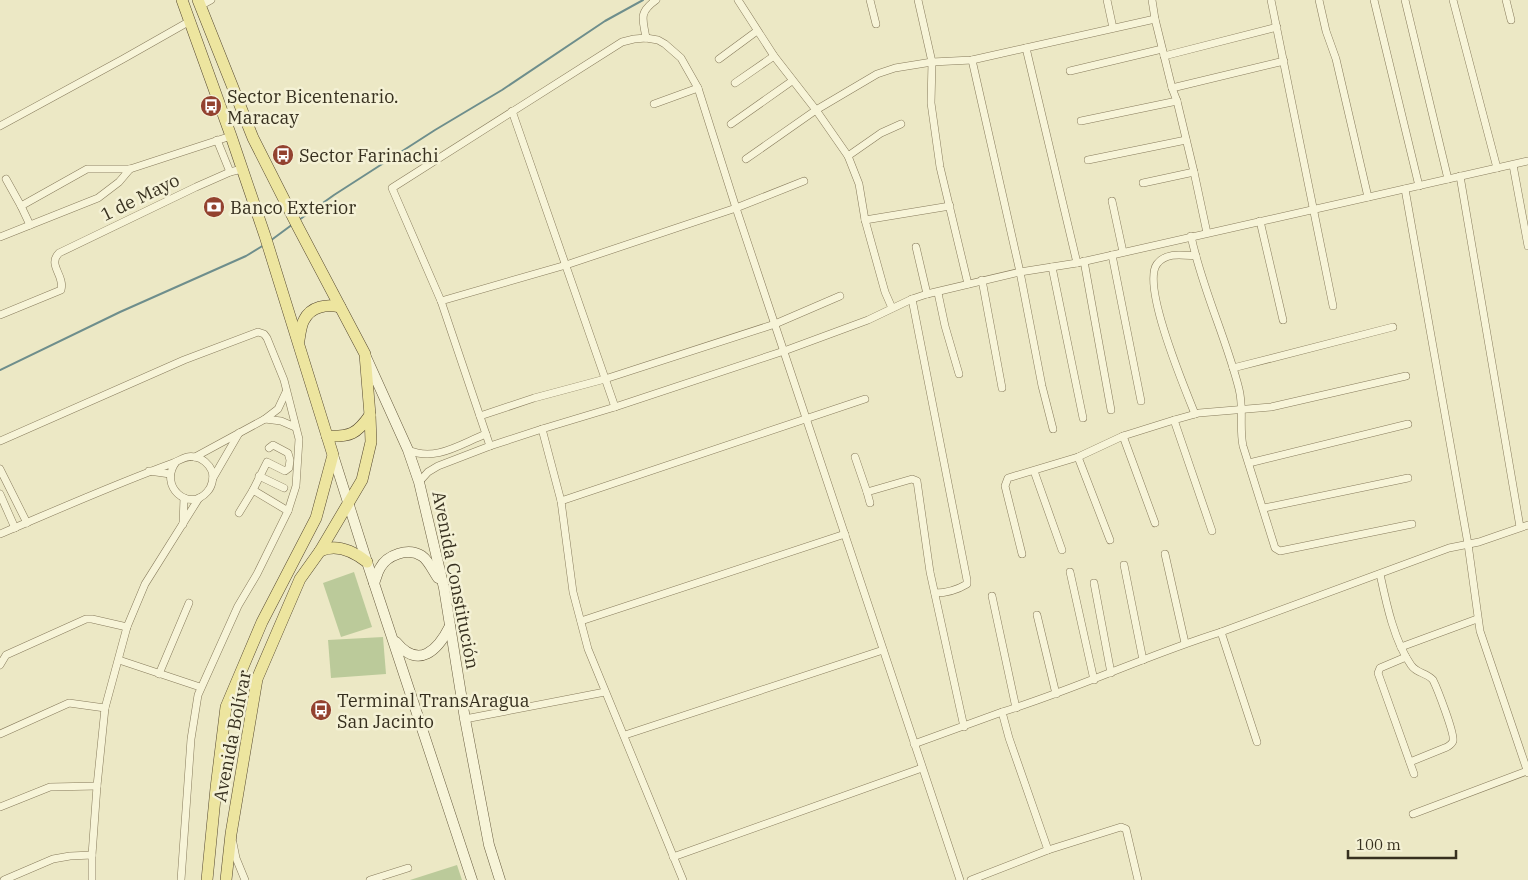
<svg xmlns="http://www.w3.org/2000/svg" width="1528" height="880" font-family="'IBM Plex Serif',serif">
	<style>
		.green { fill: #bbca9a }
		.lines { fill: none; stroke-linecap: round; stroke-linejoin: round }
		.stream { stroke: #6e8e8c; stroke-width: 2 }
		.street-casing { stroke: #877b5c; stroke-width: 8 }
		.secondary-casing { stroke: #685c3f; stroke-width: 11 }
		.primary-casing { stroke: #554830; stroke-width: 12 }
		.street { stroke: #f7f4d8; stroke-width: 7 }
		.secondary { stroke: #f7f4d8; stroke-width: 10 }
		.primary { stroke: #ede59f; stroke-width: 11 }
		.labels { text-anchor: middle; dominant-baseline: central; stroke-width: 5; stroke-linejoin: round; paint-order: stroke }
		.poi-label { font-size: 18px; fill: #37301f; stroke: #f4f1d5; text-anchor: start }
		.street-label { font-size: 18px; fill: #37301f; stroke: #f4f1d5 }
	</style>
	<rect width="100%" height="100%" fill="#ece8c5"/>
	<g class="green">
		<polygon points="354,572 372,627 341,637 323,583"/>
		<polygon points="383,637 386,674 331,678 328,640"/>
		<polygon points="457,865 462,880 410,880"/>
	</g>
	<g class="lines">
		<g class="stream">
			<polyline points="299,220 334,195 435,130 502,90 605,21 643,0"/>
			<polyline points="270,241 293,224"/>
			<polyline points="0,370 120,312 246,256 264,245"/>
		</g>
		<g class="street-casing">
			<g id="street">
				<polyline points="738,0 774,56 816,110 848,156 859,184 865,220 885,292 892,308"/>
				<polyline points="870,0 876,24"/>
				<polyline points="918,0 932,62 931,103 940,167 968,284"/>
				<polyline points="1107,0 1113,28"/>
				<polyline points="1152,0 1155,19 1172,88 1177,101 1194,172 1207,233"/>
				<polyline points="1271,0 1333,306"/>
				<polyline points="1319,0 1326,31 1336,59 1368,197"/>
				<polyline points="1374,0 1419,186"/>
				<polyline points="1405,0 1448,179"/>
				<polyline points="1453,0 1497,168"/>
				<polyline points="1506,0 1511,20"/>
				<polyline points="200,6 211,0"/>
				<path d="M646,38C643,19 638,13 656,0"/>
				<polyline points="1026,48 1077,263"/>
				<polyline points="1164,56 1277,27"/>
				<polyline points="719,59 757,31"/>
				<polyline points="972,60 1020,272 1042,386 1053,429"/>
				<polyline points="1070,71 1162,49"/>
				<polyline points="735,83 774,56"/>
				<polyline points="1172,88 1284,61"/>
				<polyline points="654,104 698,88"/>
				<polyline points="512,111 615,407"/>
				<polyline points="1081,121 1177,101"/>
				<polyline points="731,124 792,81"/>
				<polyline points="0,126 123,59 190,21"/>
				<polyline points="217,140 230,172"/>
				<polyline points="848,156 881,133 901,124"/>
				<polyline points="746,159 816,110 877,74 895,68 932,62 972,60 1155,19"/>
				<polyline points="1088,160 1186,140"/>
				<polyline points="1513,165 1528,246"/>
				<polyline points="1460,176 1520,527"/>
				<polyline points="6,179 21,206"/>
				<polyline points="1143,183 1194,172"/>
				<polyline points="1405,189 1468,544 1480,631 1528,773"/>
				<polyline points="1112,201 1123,252"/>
				<polyline points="865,220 950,206"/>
				<polyline points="1260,221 1283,320"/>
				<polyline points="30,225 21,206 87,169 130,169 231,136"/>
				<path d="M1191,236C1202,289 1226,337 1239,389C1244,408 1239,427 1243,446L1275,548L1280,551L1412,524"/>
				<polyline points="0,237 98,198 119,182 130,169"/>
				<polyline points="916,247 927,294"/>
				<polyline points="1112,255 1141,401"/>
				<polyline points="1084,261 1111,410"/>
				<polyline points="1052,267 1083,418"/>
				<polyline points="982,280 1002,388"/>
				<polyline points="938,293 945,326 959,374"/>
				<path d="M912,299L967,580V584C957,590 946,593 935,593"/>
				<polyline points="441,301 566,265 736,208 804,181"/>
				<path d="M0,315L61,290C65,275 47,265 59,253L196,187L230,172L242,169"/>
				<polyline points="1233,368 1393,327"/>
				<path d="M1195,414C1185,389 1141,285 1157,264C1166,252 1182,255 1196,256"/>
				<polyline points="480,416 534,398 605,379 775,324 840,296"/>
				<polyline points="265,419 278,409 286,392"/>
				<polyline points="1174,420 1212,531"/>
				<polyline points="542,429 615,407 784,351 868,320 912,299 927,294 1020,272 1077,263 1528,161"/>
				<polyline points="1123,436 1155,523"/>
				<polyline points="0,441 184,360 258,332 264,334 267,338 284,380 299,439 296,486 288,511 257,574 238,606 198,695 191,739 181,880"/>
				<polyline points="490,446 441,301 392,188 622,42 634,39 646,38 658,40 665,44 681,58 698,88 736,208 960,880"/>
				<path d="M408,450C436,462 460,444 486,434"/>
				<polyline points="195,457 265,419 281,421 295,427"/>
				<polyline points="855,457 867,492"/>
				<polyline points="1078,457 1110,540"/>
				<polyline points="1249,463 1408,424"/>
				<polyline points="0,469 27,523"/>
				<polyline points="149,471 170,474"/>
				<polyline points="1034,471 1062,550"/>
				<polyline points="259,476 284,488"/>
				<polyline points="213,478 239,433"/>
				<polyline points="419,482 428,472 438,466 490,446 542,429 561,501 573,592 588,649 683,880"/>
				<polyline points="253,490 267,462 285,471 289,468 290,460 288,453 273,445 269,448"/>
				<polyline points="0,494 15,528"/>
				<polyline points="561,501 865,399"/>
				<polyline points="870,503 867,492 912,479 917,481 930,572 964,727"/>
				<polyline points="1264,508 1408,478"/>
				<polyline points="239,513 253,490 288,511"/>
				<polyline points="183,524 184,498"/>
				<path d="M0,534C57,510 115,484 173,463C181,460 186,455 195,457C202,458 209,464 212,471C214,478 212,487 207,492C189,513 158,486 176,462"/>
				<polyline points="1022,554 1005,486 1008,478 1078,457 1123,436 1174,420 1199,413 1271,407 1406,376"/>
				<polyline points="1165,554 1185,643"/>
				<polyline points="1124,565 1143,660"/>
				<polyline points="1070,572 1094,680"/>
				<path d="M1380,574C1386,602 1394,641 1411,665C1417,674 1426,672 1433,680C1437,688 1455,734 1453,741C1452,744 1450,745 1447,747L1410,762"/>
				<polyline points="1094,583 1111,673"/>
				<polyline points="992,596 1016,708"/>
				<polyline points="1037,615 1056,694"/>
				<polyline points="581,621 845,534"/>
				<polyline points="1221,632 1257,742"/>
				<polyline points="1401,647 1477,619"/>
				<polyline points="1406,657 1380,668 1378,673 1414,774"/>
				<polyline points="119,660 200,687"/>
				<polyline points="0,665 6,655 86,619 92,619 127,627"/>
				<polyline points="159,674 189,603"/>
				<polyline points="465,719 605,692"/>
				<polyline points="0,734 69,703 105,708"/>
				<polyline points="625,735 883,650"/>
				<polyline points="914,744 1002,712"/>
				<polyline points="0,807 50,787 97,786"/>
				<polyline points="1413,814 1527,771"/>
				<polyline points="233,843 236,858 245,880"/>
				<path d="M1048,850L1009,738L1002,712C1077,689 1147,655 1221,632L1449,548L1479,542L1528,525"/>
				<polyline points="673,857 922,768"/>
				<polyline points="4,880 53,859 70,856 92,855"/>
				<polyline points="92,880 92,855 97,786 105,708 127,627 145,584 199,498"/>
				<polyline points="370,880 408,868"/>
				<polyline points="971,880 1048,850 1121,827 1126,829 1138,880"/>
			</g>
		</g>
		<g class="secondary-casing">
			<g id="secondary">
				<polyline points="366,357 408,450 419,482 444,588 465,719 489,845 500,880"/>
				<polyline points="333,455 367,562 472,880"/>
				<path d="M374,583C376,579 377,573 380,568C387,555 408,547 422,556C429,561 433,571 438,578"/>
				<path d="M396,642C419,670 438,650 450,626"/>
			</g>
		</g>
		<g class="primary-casing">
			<g id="primary">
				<polyline points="182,0 231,136 265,236 333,455 316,518 262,622 226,707 216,788 207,880"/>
				<polyline points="198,0 253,138 298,227 365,354 370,415 371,442 362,480 320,551 300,579 257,679 231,834 226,880"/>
				<path d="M299,340C300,334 301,325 304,320C311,306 327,304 340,307"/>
				<path d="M327,436C350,437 357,434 370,415"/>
				<path d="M320,551C337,543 353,551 367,562"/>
			</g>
		</g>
		<use href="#street" class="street"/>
		<use href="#secondary" class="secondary"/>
		<use href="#primary" class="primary"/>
	</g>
	<defs>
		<g id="bus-disc" transform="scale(1.125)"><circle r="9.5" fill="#93422f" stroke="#f4f1d5"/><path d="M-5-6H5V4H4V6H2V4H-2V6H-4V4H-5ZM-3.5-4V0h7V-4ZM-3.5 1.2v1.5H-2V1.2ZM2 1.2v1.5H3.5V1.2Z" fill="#fff"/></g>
		<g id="bank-disc" transform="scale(1.125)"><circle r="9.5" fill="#93422f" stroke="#f4f1d5"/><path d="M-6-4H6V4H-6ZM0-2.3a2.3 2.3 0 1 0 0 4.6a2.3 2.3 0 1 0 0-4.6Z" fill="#fff"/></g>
	</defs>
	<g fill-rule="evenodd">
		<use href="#bus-disc" x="211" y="106"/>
		<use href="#bus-disc" x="283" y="155"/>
		<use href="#bank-disc" x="214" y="207"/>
		<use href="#bus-disc" x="321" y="710"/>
	</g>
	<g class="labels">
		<g class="poi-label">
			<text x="227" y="96">Sector Bicentenario.<tspan x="227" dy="21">Maracay</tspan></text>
			<text x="299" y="155">Sector Farinachi</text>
			<text x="230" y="207">Banco Exterior</text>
			<text x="337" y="700">Terminal TransAragua<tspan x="337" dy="21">San Jacinto</tspan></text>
		</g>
		<g class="street-label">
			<text transform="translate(140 197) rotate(-26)">1 de Mayo</text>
			<text transform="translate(456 580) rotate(79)">Avenida Constitución</text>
			<text transform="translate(232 736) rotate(-79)">Avenida Bolívar</text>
		</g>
	</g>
	<path d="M1348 850v8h108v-8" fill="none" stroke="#37301f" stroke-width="2.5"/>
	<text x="1356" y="850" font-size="15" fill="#37301f" stroke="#f4f1d5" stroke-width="4" paint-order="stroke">100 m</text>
</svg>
